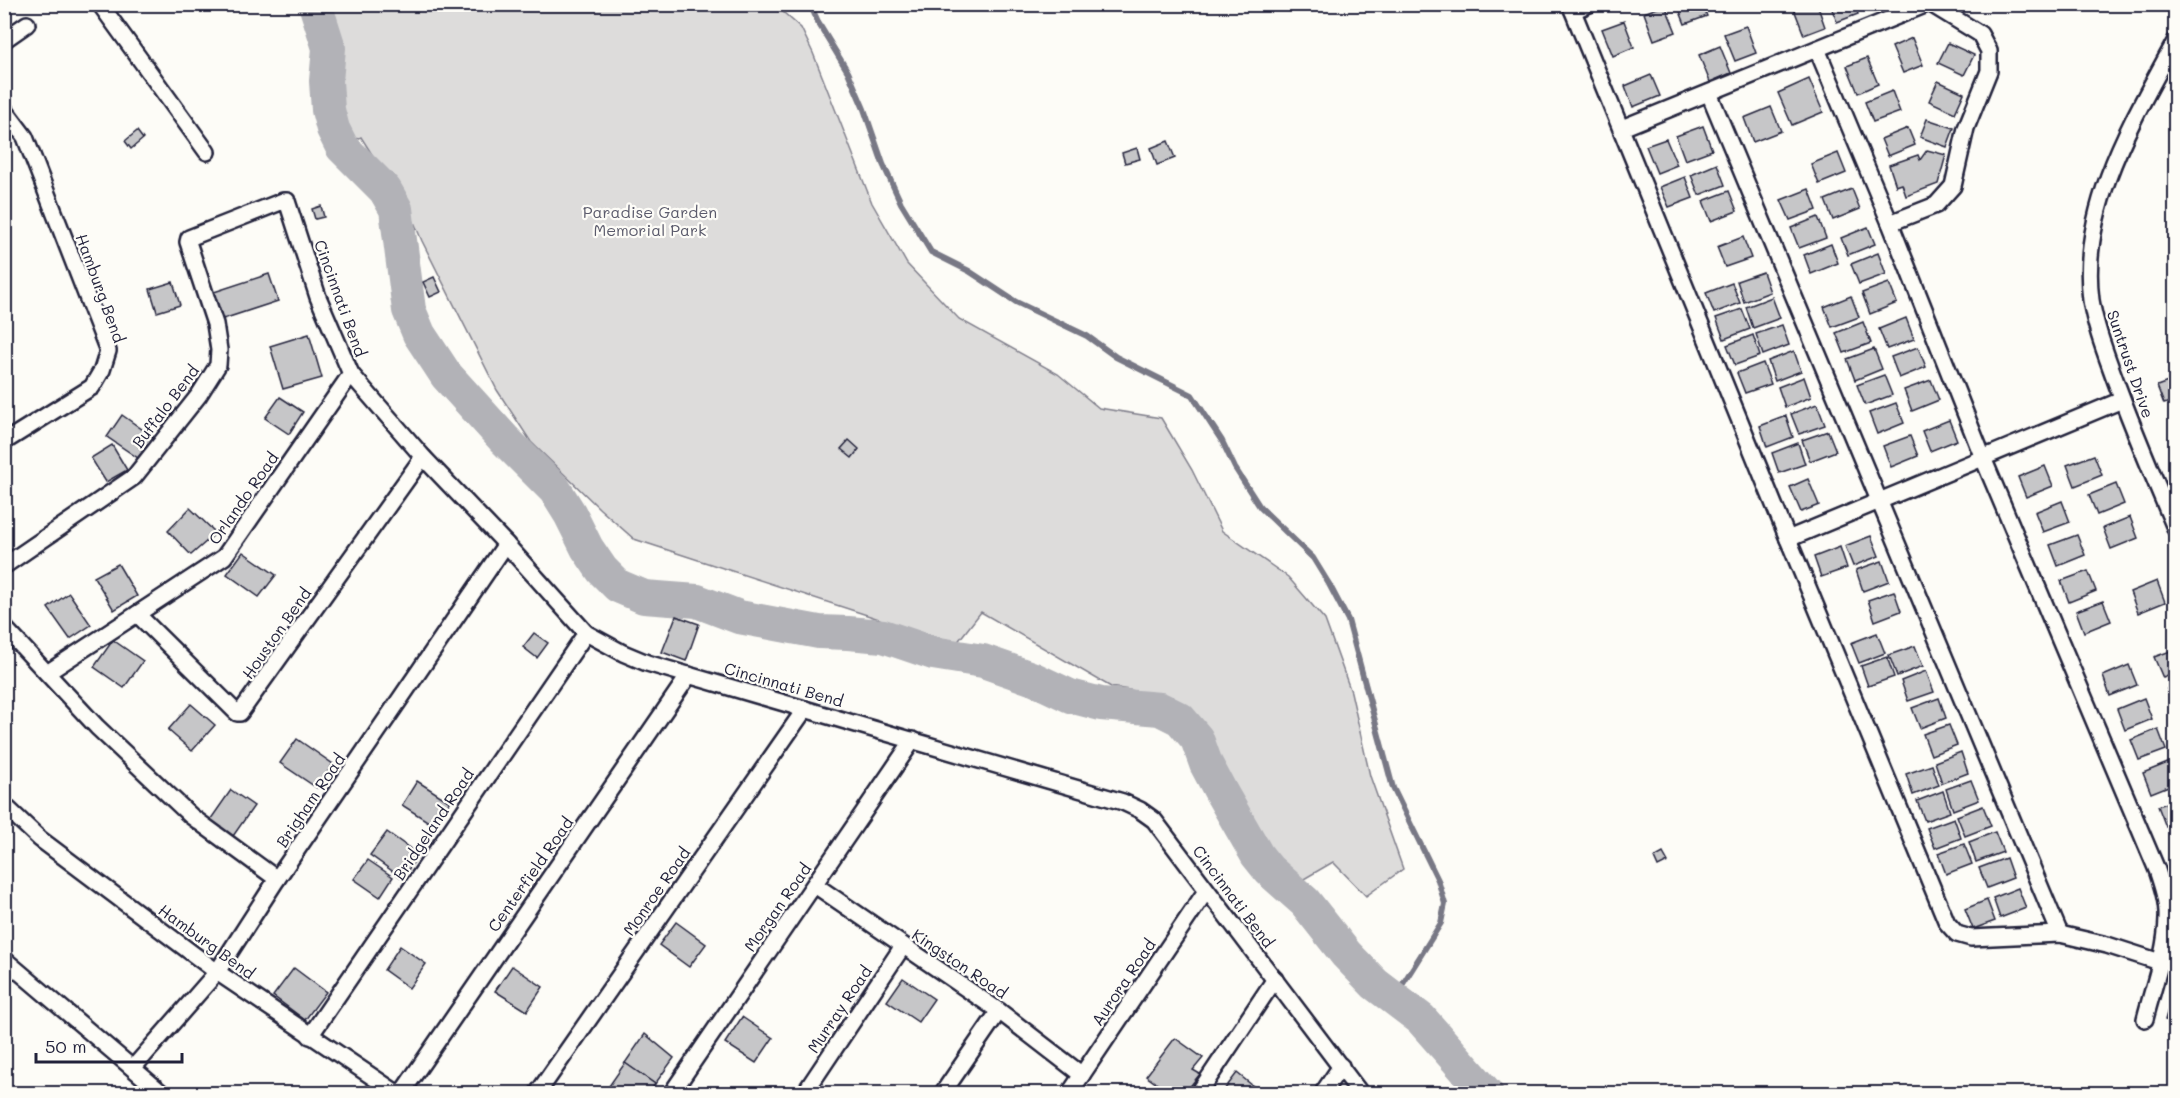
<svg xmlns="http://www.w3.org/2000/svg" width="2180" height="1098" font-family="Mali,sans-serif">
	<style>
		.green { fill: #dddcdb; stroke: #807f8b; stroke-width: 1.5 }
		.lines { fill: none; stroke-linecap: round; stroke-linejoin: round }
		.stream { stroke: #787885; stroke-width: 6 }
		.river { stroke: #b2b2b7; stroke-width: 34 }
		.building { fill: #c6c6c8; stroke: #22223b; stroke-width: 1.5 }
		.street-casing { stroke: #22223b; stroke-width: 20 }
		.street { stroke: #fdfcf7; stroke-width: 15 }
		.labels { text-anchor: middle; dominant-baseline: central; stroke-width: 4.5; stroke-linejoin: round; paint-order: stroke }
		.park-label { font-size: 16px; fill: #5a5a6b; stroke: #fdfcf7 }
		.street-label { font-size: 16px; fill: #22223b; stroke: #fdfcf7 }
	</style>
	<rect width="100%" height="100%" fill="#fdfcf7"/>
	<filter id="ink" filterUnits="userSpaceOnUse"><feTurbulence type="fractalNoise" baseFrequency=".0167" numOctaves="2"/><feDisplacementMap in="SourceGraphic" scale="12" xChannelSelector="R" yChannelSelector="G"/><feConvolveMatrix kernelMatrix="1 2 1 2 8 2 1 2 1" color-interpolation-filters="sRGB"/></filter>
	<g filter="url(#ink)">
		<polygon class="green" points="315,5 775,5 801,28 813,53 872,203 907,264 959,319 1058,374 1099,408 1161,418 1192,470 1222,531 1288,577 1325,620 1351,692 1370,776 1403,869 1366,896 1333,862 1297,883 1241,818 1217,781 1194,713 1172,697 1111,687 981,612 956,644 634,539 600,509 531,442 497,390 422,241 398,184 373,156 361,137 342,147 333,129 328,110 326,81 329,48"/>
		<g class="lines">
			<polyline class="stream" points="810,4 819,24 848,72 864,109 883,164 901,203 931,252 969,271 1016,302 1087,336 1116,357 1192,395 1222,441 1235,468 1260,507 1313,558 1329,584 1348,620 1393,788 1438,880 1445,904 1441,923 1394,998"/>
			<polyline class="river" points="315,4 329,48 326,81 328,110 333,129 342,147 385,190 396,209 409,310 419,334 446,375 504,439 555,490 570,514 587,548 602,570 618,586 644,597 697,601 739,617 819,632 848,633 883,636 933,653 983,661 1034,679 1070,696 1101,704 1160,709 1180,719 1197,739 1206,764 1222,794 1257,855 1269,870 1305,902 1346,954 1375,984 1421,1019 1487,1094"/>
		</g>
		<g class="building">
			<polygon points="1677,4 1702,4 1707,16 1685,24"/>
			<polygon points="1804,4 1817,4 1825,27 1804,35 1794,9"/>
			<polygon points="1830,4 1855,4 1858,14 1837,22"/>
			<polygon points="1665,5 1676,32 1654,40 1644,13"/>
			<polygon points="1624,21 1634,47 1613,56 1602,29"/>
			<polygon points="1746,26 1756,53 1735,61 1724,34"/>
			<polygon points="1912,38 1923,65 1903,73 1892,47"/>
			<polygon points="1948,43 1974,55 1964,75 1938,63"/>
			<polygon points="1720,46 1731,73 1710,82 1699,55"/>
			<polygon points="1867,58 1878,84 1858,93 1847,66"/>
			<polygon points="1651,75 1660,96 1633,107 1625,86"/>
			<polygon points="1809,79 1823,112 1792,125 1778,93"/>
			<polygon points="1938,81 1964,93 1955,113 1929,101"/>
			<polygon points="1892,91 1900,112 1873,122 1865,102"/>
			<polygon points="1771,107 1781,131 1753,142 1744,118"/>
			<polygon points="1927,119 1954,128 1947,147 1920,137"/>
			<polygon points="1703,126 1712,150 1685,160 1676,136"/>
			<polygon points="1908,128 1915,145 1888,156 1881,139"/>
			<polygon points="137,131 143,139 131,149 125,141"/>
			<polygon points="1666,139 1677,165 1657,173 1646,146"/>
			<polygon points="1168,141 1175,158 1157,165 1151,148"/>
			<polygon points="1137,148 1140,159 1125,163 1122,153"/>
			<polygon points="1927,150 1946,155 1938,184 1906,196 1902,184 1896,186 1889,165 1918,155 1920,160"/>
			<polygon points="1838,153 1846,173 1819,184 1811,164"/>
			<polygon points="1717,164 1725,185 1699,195 1691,175"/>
			<polygon points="1685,177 1693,198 1669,207 1660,187"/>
			<polygon points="1809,189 1817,210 1790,220 1781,200"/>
			<polygon points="1852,189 1860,209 1833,220 1825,200"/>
			<polygon points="1729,191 1737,211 1711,221 1703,201"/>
			<polygon points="321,206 324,217 315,219 312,209"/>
			<polygon points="1818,217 1826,238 1799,248 1791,228"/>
			<polygon points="1868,227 1875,244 1848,255 1841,238"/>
			<polygon points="1743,237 1751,258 1725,267 1717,247"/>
			<polygon points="1831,244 1838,263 1811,274 1804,255"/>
			<polygon points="1878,253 1886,274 1859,284 1851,264"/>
			<polygon points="1763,272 1770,292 1744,302 1737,281"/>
			<polygon points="269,274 278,301 220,320 211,293"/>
			<polygon points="434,277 441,292 430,297 423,282"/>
			<polygon points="173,282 180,305 157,312 150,289"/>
			<polygon points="1732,283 1740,303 1714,313 1706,293"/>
			<polygon points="1889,283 1897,303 1870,314 1862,293"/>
			<polygon points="1851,296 1859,317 1832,327 1824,307"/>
			<polygon points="1772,297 1780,318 1753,328 1746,307"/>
			<polygon points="1742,309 1750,329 1724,339 1716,318"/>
			<polygon points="1906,318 1914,339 1887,349 1879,329"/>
			<polygon points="1863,322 1871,343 1844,353 1836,333"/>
			<polygon points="1782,325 1789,345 1763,355 1756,334"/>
			<polygon points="309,334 322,378 283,389 270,346"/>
			<polygon points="1753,335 1760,356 1735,365 1727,345"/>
			<polygon points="1918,347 1926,367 1899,378 1891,357"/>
			<polygon points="1874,349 1882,369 1855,380 1847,359"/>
			<polygon points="1794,351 1801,371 1775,381 1768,361"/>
			<polygon points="1763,363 1771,384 1745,393 1737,373"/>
			<polygon points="1884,375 1892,395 1865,405 1857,385"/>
			<polygon points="1804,377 1811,397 1785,407 1778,387"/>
			<polygon points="2176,379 2176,400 2164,404 2157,386"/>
			<polygon points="1931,380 1939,400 1912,411 1904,390"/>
			<polygon points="280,397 303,412 289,434 265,418"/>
			<polygon points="1896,403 1904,423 1877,434 1869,413"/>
			<polygon points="1817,404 1825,425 1799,434 1791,414"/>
			<polygon points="122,415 153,437 138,458 107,437"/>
			<polygon points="1786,416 1793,437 1767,447 1760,426"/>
			<polygon points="1949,420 1957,440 1930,451 1922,431"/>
			<polygon points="1828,431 1836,451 1810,461 1802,440"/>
			<polygon points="1910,436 1918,456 1891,467 1883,446"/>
			<polygon points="849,440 859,449 852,458 841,449"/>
			<polygon points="1798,443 1805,464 1779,473 1772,453"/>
			<polygon points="112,445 127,470 106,482 91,458"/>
			<polygon points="2094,455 2102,475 2075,486 2067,465"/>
			<polygon points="2045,466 2053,486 2026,497 2018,477"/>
			<polygon points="1808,479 1819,505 1801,512 1790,487"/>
			<polygon points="2116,484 2124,504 2097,515 2089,495"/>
			<polygon points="2062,501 2070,522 2043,532 2035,512"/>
			<polygon points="190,508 216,533 191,555 168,531"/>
			<polygon points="2130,517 2138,538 2111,549 2103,528"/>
			<polygon points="2077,535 2085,555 2058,566 2050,545"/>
			<polygon points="1871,536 1879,556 1853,566 1845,546"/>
			<polygon points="1840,547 1847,568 1821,577 1814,557"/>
			<polygon points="243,552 276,575 259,597 227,574"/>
			<polygon points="1882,561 1889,581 1863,591 1856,570"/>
			<polygon points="118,564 137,596 114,610 94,577"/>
			<polygon points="2088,571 2096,591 2069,602 2061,581"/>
			<polygon points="2157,581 2165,602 2138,613 2130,592"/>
			<polygon points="1894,591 1901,611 1875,621 1868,600"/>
			<polygon points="69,593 91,625 70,639 48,608"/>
			<polygon points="2103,601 2111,621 2084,632 2076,611"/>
			<polygon points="676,616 699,624 686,661 662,652"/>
			<polygon points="534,633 548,643 537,658 523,647"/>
			<polygon points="1877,633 1885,653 1859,663 1851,643"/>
			<polygon points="113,640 143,661 124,688 94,667"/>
			<polygon points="1915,646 1923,666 1897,676 1889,655"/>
			<polygon points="2176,649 2176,673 2163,678 2154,657"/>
			<polygon points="1887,657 1894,677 1868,686 1861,666"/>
			<polygon points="2129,665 2137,685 2110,696 2103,676"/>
			<polygon points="1926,671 1934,692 1908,701 1901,681"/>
			<polygon points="2176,686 2176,710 2175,710 2167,689"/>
			<polygon points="1939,698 1946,718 1920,728 1912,708"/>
			<polygon points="2144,698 2152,719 2125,730 2117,709"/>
			<polygon points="191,704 215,725 192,751 168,730"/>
			<polygon points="1949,725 1957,745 1931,755 1923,734"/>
			<polygon points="2158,729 2166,750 2139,760 2131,740"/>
			<polygon points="297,739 333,764 317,788 280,763"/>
			<polygon points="1961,752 1968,773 1942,783 1935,762"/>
			<polygon points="2170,762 2176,775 2176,783 2151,793 2143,773"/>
			<polygon points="1932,765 1939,785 1913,795 1906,774"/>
			<polygon points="1971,780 1979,800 1953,810 1946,789"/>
			<polygon points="417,781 450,802 435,826 402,805"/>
			<polygon points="231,790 254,806 231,839 208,823"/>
			<polygon points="1943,791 1950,812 1925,821 1917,801"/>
			<polygon points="2176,800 2176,823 2166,827 2158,806"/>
			<polygon points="1983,806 1991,826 1965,836 1957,816"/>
			<polygon points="1954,818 1961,838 1935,848 1927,828"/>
			<polygon points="387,832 419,855 402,878 370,855"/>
			<polygon points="1995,832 2003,852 1976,862 1969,842"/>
			<polygon points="1964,844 1972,864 1946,874 1938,853"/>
			<polygon points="1663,853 1668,862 1658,867 1654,858"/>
			<polygon points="2006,858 2013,878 1987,888 1979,868"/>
			<polygon points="368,860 393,877 380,897 354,879"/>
			<polygon points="2018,888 2026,908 2000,918 1993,898"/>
			<polygon points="1987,900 1995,921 1973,929 1965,909"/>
			<polygon points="676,922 706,944 689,967 659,945"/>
			<polygon points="400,946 426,964 409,988 384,970"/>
			<polygon points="512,966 543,987 527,1011 495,991"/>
			<polygon points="294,968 326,992 305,1020 273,996"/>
			<polygon points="903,978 934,999 918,1022 887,1001"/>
			<polygon points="2176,981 2176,1023 2165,1020"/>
			<polygon points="742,1017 773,1038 756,1063 725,1043"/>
			<polygon points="645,1034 674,1058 655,1084 625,1063"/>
			<polygon points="1175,1038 1203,1058 1193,1070 1200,1074 1184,1094 1171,1094 1146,1076"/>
			<polygon points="625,1063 655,1084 649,1094 620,1094 609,1086"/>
			<polygon points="1237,1073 1263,1094 1221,1094"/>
		</g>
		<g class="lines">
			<g class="street-casing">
				<g id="street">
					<polyline points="100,4 207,152"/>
					<polyline points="1570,4 1788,539 1947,923 1957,934 1971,938 2060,934 2107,945 2160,962"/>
					<polyline points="1573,11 1589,4"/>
					<polyline points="4,40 27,24"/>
					<path d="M2176,40C2134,118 2079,207 2091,300C2095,325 2104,349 2113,374C2132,427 2154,478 2176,530"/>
					<path d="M1817,49L1890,223L1983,458L2157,870C2162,885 2168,903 2167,919C2166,953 2153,987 2145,1019"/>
					<polyline points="1709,93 2060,934"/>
					<polyline points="4,109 25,137 108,351 102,370 92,387 4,442"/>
					<polyline points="1622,128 1927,4"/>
					<polyline points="1890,223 1936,205 1953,186 1966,128 1989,71 1989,51 1980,34 1931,4"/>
					<polyline points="1788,539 2122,400"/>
					<polyline points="4,566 134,477 199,395 218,365 219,350 215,324 188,242 189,238 283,201 287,201 318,297 351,374 423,457 506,544 586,633 623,653 647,663 1123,802 1140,810 1154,820 1361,1094"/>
					<polyline points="137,614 237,713 240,713 423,457"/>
					<polyline points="4,627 97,727 191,816 277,879"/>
					<polyline points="47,673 224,557 351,374"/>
					<polyline points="4,805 40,839 217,972 398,1094"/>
					<polyline points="815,885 999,1011 1082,1075"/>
					<polyline points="4,959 163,1094"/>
					<polyline points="310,1036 586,633"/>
					<polyline points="133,1068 217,972 277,879 506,544"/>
					<polyline points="401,1094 689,675"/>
					<polyline points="537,1094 805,709"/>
					<polyline points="671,1094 913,740"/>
					<polyline points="804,1094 903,946"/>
					<polyline points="942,1094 999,1011"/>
					<polyline points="1069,1094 1206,891"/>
					<polyline points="1198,1094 1275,979"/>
					<polyline points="1322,1094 1341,1066"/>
				</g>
			</g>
			<use href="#street" class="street"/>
		</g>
	</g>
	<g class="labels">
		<g class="park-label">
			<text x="650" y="211">Paradise Garden<tspan x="650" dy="18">Memorial Park</tspan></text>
		</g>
		<g class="street-label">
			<text transform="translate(101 288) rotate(70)">Hamburg Bend</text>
			<text transform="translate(341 298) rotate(70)">Cincinnati Bend</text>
			<text transform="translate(2131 364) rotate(71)">Suntrust Drive</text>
			<text transform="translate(165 406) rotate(-53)">Buffalo Bend</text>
			<text transform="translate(243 498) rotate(-55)">Orlando Road</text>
			<text transform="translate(276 633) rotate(-55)">Houston Bend</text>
			<text transform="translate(784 684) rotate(16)">Cincinnati Bend</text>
			<text transform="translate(310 800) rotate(-56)">Brigham Road</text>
			<text transform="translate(433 824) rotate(-56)">Bridgeland Road</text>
			<text transform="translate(530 874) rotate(-55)">Centerfield Road</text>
			<text transform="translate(656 891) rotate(-55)">Monroe Road</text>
			<text transform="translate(1234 896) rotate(53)">Cincinnati Bend</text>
			<text transform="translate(777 907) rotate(-55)">Morgan Road</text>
			<text transform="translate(207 941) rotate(36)">Hamburg Bend</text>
			<text transform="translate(960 963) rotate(34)">Kingston Road</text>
			<text transform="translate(1123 982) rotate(-56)">Aurora Road</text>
			<text transform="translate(839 1009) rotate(-56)">Murray Road</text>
		</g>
	</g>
	<rect width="2180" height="1098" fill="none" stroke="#fdfcf7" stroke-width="24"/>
	<rect x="12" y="12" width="2156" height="1074" fill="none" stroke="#22223b" stroke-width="2" filter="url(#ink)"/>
	<path d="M36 1053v9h146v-9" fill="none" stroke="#22223b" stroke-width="3"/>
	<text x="45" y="1053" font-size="18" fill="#22223b" stroke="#fdfcf7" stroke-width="4.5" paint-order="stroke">50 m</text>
</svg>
